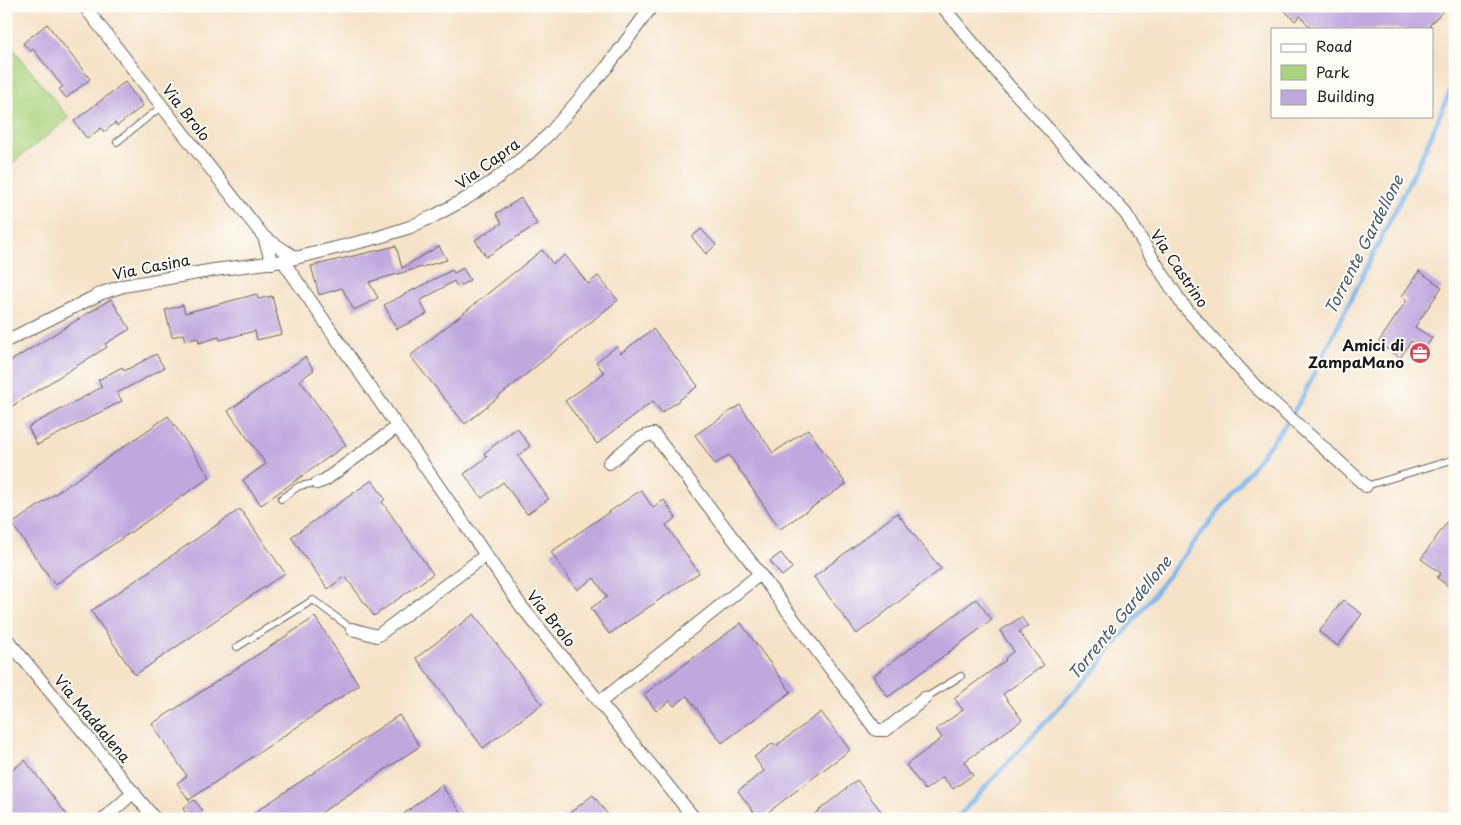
<svg xmlns="http://www.w3.org/2000/svg" width="1461" height="825" font-family="'Playpen Sans',sans-serif">
	<style>
		.green { fill: #aad37e; stroke: #63784d }
		.lines { fill: none; stroke-linecap: round; stroke-linejoin: round }
		.stream { stroke: #7fb7ef; stroke-width: 4.5 }
		.building { fill: #bfa8de }
		.service-casing { stroke: #686158; stroke-width: 8 }
		.minor-casing { stroke: #686158; stroke-width: 14 }
		.service { stroke: #fff; stroke-width: 6 }
		.minor { stroke: #fff; stroke-width: 12 }
		.labels { text-anchor: middle; dominant-baseline: central; stroke-width: 4; stroke-linejoin: round; paint-order: stroke }
		.street-label { font-size: 15px; fill: #1c1c1c; stroke: #fdfcf7 }
		.poi-label { font-size: 15px; font-weight: bold; fill: #1c1c1c; stroke: #fdfcf7; text-anchor: end }
		.water-label { font-size: 16px; font-style: italic; fill: #445a70; stroke: #fdfcf7 }
	</style>
	<rect width="100%" height="100%" fill="#fdfcf7"/>
	<filter id="ink" filterUnits="userSpaceOnUse"><feTurbulence type="fractalNoise" baseFrequency=".02" numOctaves="2"/><feDisplacementMap in="SourceGraphic" scale="10" xChannelSelector="R" yChannelSelector="G"/><feConvolveMatrix kernelMatrix="1 2 1 2 8 2 1 2 1" color-interpolation-filters="sRGB"/></filter>
	<filter id="wash" filterUnits="userSpaceOnUse"><feTurbulence type="fractalNoise" baseFrequency=".0096" numOctaves="4" result="noise"/><feDisplacementMap in="SourceGraphic" scale="20" xChannelSelector="R" yChannelSelector="G"/><feGaussianBlur stdDeviation="1.12" result="paint"/><feColorMatrix in="noise" values="0 0 0 0 0 0 0 0 0 0 0 0 0 0 0 0 0 1.4 0 .05"/><feComposite in="paint" operator="in"/></filter>
	<g filter="url(#wash)">
		<rect width="100%" height="100%" fill="#f5e2c7"/>
		<polygon class="green" points="9,44 69,118 6,168 6,46"/>
		<g class="lines">
			<g class="stream">
				<polyline points="1291,416 1302,398 1424,152 1455,80"/>
				<polyline points="956,819 1044,723 1095,670 1289,420"/>
			</g>
		</g>
		<g id="blocks">
			<g class="building">
				<polygon points="1280,6 1448,6 1426,29 1312,29 1300,16 1295,21"/>
				<polygon points="47,24 90,79 66,98 59,89 63,87 33,49 30,51 23,43"/>
				<polygon points="125,82 143,106 117,126 115,123 104,132 101,128 87,139 74,121"/>
				<polygon points="521,198 537,224 486,257 475,240 502,223 496,214"/>
				<polygon points="701,229 716,245 706,254 692,237"/>
				<polygon points="396,246 402,268 439,246 447,260 369,282 378,298 354,310 342,288 319,295 311,266"/>
				<polygon points="542,250 553,264 565,255 588,284 598,276 618,300 465,424 410,356"/>
				<polygon points="463,268 470,280 457,287 454,281 420,301 427,314 397,329 384,305 452,270 454,273"/>
				<polygon points="1419,271 1442,287 1415,327 1432,338 1424,350 1411,341 1400,358 1378,343 1407,300 1402,296"/>
				<polygon points="257,294 258,299 272,296 282,334 257,340 255,331 220,340 219,337 199,343 198,338 185,341 183,334 172,337 165,310 183,305 185,313"/>
				<polygon points="111,299 130,329 105,344 107,347 6,410 6,364"/>
				<polygon points="653,329 698,386 662,413 653,401 597,444 565,401 604,373 596,362 617,346 621,353"/>
				<polygon points="156,354 164,368 117,393 122,401 37,445 28,427 102,387 98,380 122,367 124,371"/>
				<polygon points="305,357 314,370 300,380 346,445 261,505 243,480 266,464 228,411"/>
				<polygon points="740,405 773,453 808,429 846,484 780,529 729,455 715,464 695,435"/>
				<polygon points="168,416 210,477 55,585 12,524"/>
				<polygon points="517,428 530,446 518,456 549,499 527,514 503,482 482,498 464,474 487,457 484,453"/>
				<polygon points="372,480 385,499 382,502 433,574 374,616 345,576 328,589 291,537"/>
				<polygon points="641,490 653,508 664,500 676,518 666,525 699,573 609,634 591,608 607,597 594,578 577,590 551,552"/>
				<polygon points="240,509 285,573 135,675 91,611"/>
				<polygon points="897,513 941,569 857,634 814,577"/>
				<polygon points="1448,521 1455,527 1455,591 1437,578 1441,573 1421,559"/>
				<polygon points="781,553 792,568 782,576 770,561"/>
				<polygon points="976,599 992,620 888,697 873,676"/>
				<polygon points="1343,600 1362,614 1338,646 1319,632"/>
				<polygon points="474,614 542,704 483,748 416,658"/>
				<polygon points="315,617 359,685 189,800 177,783 187,776 152,724"/>
				<polygon points="1021,617 1028,626 1019,632 1044,665 1003,694 1022,720 964,762 973,775 953,789 943,777 925,790 906,765 942,738 936,729 963,710 954,698 1006,660 1005,658 1014,651 1000,631"/>
				<polygon points="741,623 791,692 722,743 687,696 674,706 670,701 656,711 644,694"/>
				<polygon points="821,712 850,750 759,819 738,791 764,771 754,757 773,743 776,746"/>
				<polygon points="399,715 420,746 312,819 245,819"/>
				<polygon points="25,760 70,819 6,819 6,775"/>
				<polygon points="857,780 887,819 808,819"/>
				<polygon points="441,785 466,819 397,819"/>
				<polygon points="593,795 611,819 562,819"/>
				<polygon points="194,800 203,811 194,819 191,819 183,809"/>
			</g>
		</g>
	</g>
	<g filter="url(#ink)">
		<use href="#blocks" fill-opacity="0" stroke="#686158" stroke-width="1"/>
		<g class="lines">
			<g class="service-casing">
				<g id="service">
					<polyline points="117,142 162,106"/>
					<polyline points="1366,486 1455,459"/>
					<polyline points="281,499 299,486 317,483"/>
					<polyline points="237,647 313,600 352,629"/>
					<polyline points="925,698 961,676"/>
				</g>
			</g>
			<g class="minor-casing">
				<g id="minor">
					<polyline points="84,6 264,237"/>
					<polyline points="942,6 1008,85 1126,214 1153,259 1182,304 1257,388 1366,486"/>
					<polyline points="283,261 521,606 695,819"/>
					<polyline points="272,263 264,237 296,258"/>
					<polyline points="6,341 102,293 123,286 214,270 283,261 376,238 410,227 436,215 467,198 496,179 530,152 550,133 607,67 652,6"/>
					<path d="M609,463C622,453 637,436 654,434L760,574L876,730H886L925,698"/>
					<polyline points="317,483 325,480 397,427"/>
					<polyline points="352,629 377,636 486,555"/>
					<polyline points="6,638 155,819"/>
					<polyline points="600,702 760,574"/>
					<polyline points="104,819 134,792"/>
				</g>
			</g>
			<use href="#service" class="service"/>
			<use href="#minor" class="minor"/>
		</g>
	</g>
	<defs>
		<g id="office-disc" transform="scale(1.125)"><circle r="9.5" fill="#d1495b" stroke="#fdfcf7"/><path d="M-6-3h4V-5.5h4V-3h4V5H-6ZM-1-4.5V-3h2v-1.5ZM-6 0V1H6V0Z" fill="#fff"/></g>
	</defs>
	<g fill-rule="evenodd">
		<use href="#office-disc" x="1420" y="353"/>
	</g>
	<g class="labels">
		<g class="street-label">
			<text transform="translate(187 112) rotate(52)">Via Brolo</text>
			<text transform="translate(487 163) rotate(-36)">Via Capra</text>
			<text transform="translate(151 266) rotate(-11)">Via Casina</text>
			<text transform="translate(1180 268) rotate(56)">Via Castrino</text>
			<text transform="translate(552 618) rotate(51)">Via Brolo</text>
			<text transform="translate(93 718) rotate(50)">Via Maddalena</text>
		</g>
		<g class="poi-label">
			<text x="1404" y="344">Amici di<tspan x="1404" dy="17">ZampaMano</tspan></text>
		</g>
		<g class="water-label">
			<text transform="translate(1363 244) rotate(-63)">Torrente Gardellone</text>
			<text transform="translate(1119 617) rotate(-51)">Torrente Gardellone</text>
		</g>
	</g>
	<rect width="1461" height="825" fill="none" stroke="#fdfcf7" stroke-width="25"/>
	<rect x="1271" y="28" width="162" height="90" fill="#fdfcf7" stroke="#a3a29f"/>
	<rect x="1281" y="44" width="25" height="8" fill="#ffffff" stroke="#a3a29f"/>
	<text x="1316" y="52" font-size="15" fill="#1c1c1c">Road</text>
	<rect x="1281" y="65" width="25" height="15" fill="#aad37e" stroke="#a3a29f"/>
	<text x="1316" y="78" font-size="15" fill="#1c1c1c">Park</text>
	<rect x="1281" y="90" width="25" height="15" fill="#bfa8de" stroke="#a3a29f"/>
	<text x="1316" y="102" font-size="15" fill="#1c1c1c">Building</text>
</svg>
